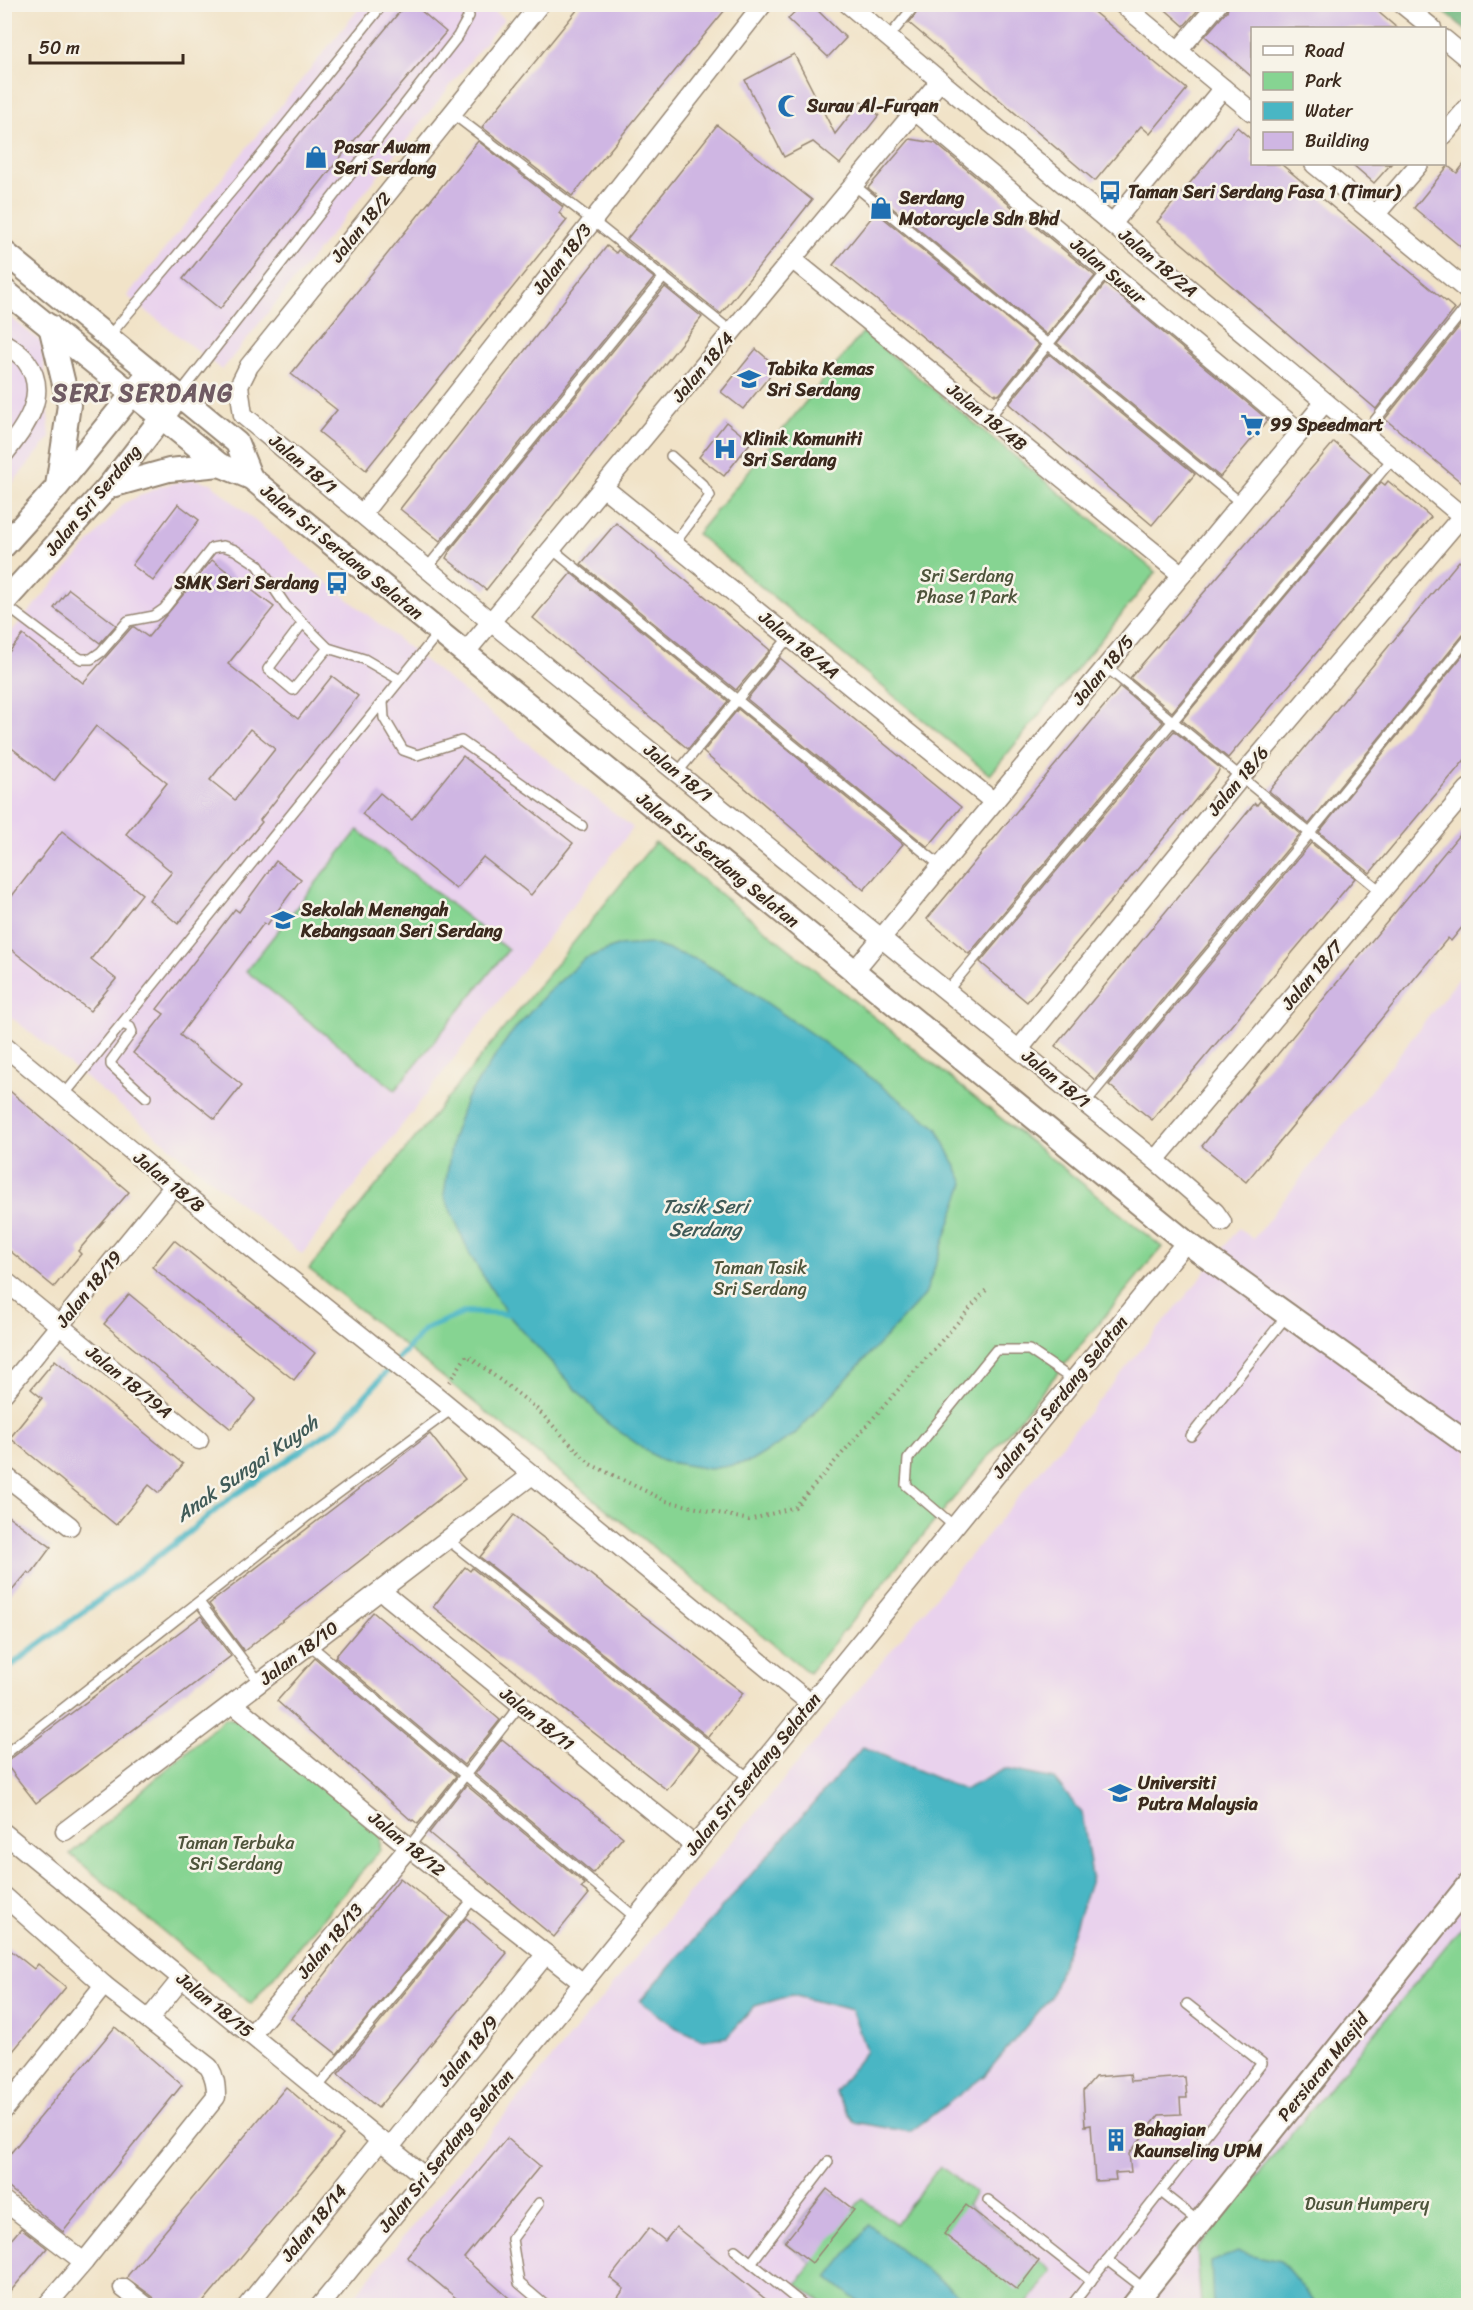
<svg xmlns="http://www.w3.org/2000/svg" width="1473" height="2310" font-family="Sriracha,sans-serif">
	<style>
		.built { fill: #e9d2ed }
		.green { fill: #86d492; stroke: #607f58; stroke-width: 1.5 }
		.forest { fill: #6cb67c; stroke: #54704d; stroke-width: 1.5 }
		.water { fill: #49b6c4; stroke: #427071; stroke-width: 1.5 }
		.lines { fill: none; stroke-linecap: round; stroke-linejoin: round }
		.stream { stroke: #49b6c4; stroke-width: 6 }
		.building { fill: #cfb6e3; fill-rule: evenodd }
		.service-casing { stroke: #968673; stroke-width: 12 }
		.minor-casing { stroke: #968673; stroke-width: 21 }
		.tertiary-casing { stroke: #968673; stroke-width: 26 }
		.path { stroke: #968673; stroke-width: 4; stroke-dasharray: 1.5 4.5; stroke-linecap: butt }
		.service { stroke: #fff; stroke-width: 9 }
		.minor { stroke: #fff; stroke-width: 18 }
		.tertiary { stroke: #fff; stroke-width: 22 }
		.labels { text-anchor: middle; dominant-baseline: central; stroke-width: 5; stroke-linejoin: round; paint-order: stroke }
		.poi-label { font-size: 18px; font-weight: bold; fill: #3b2a1e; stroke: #f7f3e8; text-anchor: start }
		.street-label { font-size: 18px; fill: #3b2a1e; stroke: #f7f3e8 }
		.park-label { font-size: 18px; fill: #4e543b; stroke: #f7f3e8 }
		.water-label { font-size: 20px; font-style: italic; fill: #405b58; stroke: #f7f3e8 }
		.district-label { font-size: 24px; font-weight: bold; letter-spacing: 1.5px; fill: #6f5b63; stroke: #f7f3e8 }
	</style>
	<rect width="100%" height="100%" fill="#f7f3e8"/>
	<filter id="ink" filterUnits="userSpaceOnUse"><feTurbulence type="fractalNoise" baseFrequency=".0167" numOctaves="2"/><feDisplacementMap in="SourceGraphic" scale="12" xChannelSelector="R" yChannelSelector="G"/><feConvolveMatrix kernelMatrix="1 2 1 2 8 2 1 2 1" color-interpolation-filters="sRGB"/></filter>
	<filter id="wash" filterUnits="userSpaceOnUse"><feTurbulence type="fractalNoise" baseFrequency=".008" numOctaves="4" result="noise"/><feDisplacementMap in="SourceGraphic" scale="24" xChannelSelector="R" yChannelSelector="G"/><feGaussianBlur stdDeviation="1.35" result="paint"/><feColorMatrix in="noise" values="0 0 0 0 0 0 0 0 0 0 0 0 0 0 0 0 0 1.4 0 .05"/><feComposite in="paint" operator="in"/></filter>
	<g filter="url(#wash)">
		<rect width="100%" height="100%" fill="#f1e3c8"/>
		<g class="built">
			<polygon points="362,5 487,5 504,19 222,370 127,296"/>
			<polygon points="5,313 42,343 50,438 5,492"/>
			<polygon points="192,479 211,483 323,579 633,828 302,1254 5,1012 5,639 124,503 161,486"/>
			<polygon points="1468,967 1468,2305 346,2306 1199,1280 1239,1228 1253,1239"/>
		</g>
		<g class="green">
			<polygon points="863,332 1156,572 990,775 697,534"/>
			<polygon points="358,830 508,950 395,1090 246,971"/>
			<polygon points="655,842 1162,1247 809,1673 309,1269"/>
			<polygon points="225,1718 239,1720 381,1832 380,1850 251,2004 70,1854"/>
			<polygon points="1468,1919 1468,2305 1201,2305 1197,2249"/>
			<polygon points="940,2166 975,2193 967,2205 1052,2271 1026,2305 825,2305 797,2284 812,2263 785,2242 827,2189 853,2210 862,2198 896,2224"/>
		</g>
		<polygon class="forest" points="1435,5 1468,5 1468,31"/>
		<g class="water">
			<polygon points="652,944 698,960 738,983 819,1039 937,1128 964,1183 925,1295 794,1435 750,1462 710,1469 662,1461 607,1423 507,1314 470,1255 444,1195 452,1140 466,1099 509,1036 546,994 584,959 617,946"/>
			<polygon points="863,1747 964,1790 1005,1769 1054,1779 1082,1813 1092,1877 1051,1997 984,2076 910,2132 854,2122 835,2092 866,2051 852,2010 792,1995 755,2006 727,2037 702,2040 675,2027 640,2001"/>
			<polygon points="869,2225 971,2305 862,2305 828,2278"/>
			<polygon points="1237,2252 1281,2261 1317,2305 1213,2305 1211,2262"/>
		</g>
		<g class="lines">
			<polyline class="stream" points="4,1671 178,1541 233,1496 339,1425 425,1329 466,1312 507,1314"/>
		</g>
		<g id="blocks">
			<g class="building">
				<polygon points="406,4 413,4 446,32 347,149 220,309 183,279 311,119"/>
				<polygon points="582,4 730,4 572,196 482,127"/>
				<polygon points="802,4 811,4 846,38 828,57 788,19"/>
				<polygon points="923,4 1084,4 1187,89 1150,134 1141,126 1095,181 909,23"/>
				<polygon points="1159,4 1203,4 1184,26"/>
				<polygon points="1229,4 1369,4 1397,28 1252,28 1252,77 1205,36 1227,11"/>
				<polygon points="794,54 835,134 861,101 879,115 840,164 813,142 784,157 745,80"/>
				<polygon points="717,125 812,200 721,314 627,239"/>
				<polygon points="1237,127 1252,140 1252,164 1281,164 1455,309 1376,409 1157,222"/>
				<polygon points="910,139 935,143 1095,276 1047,335 868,188"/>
				<polygon points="478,141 563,207 559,213 567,220 366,470 319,432 337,410 291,374"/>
				<polygon points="1468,159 1468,253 1414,208 1448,166 1457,173"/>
				<polygon points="1352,164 1391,164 1374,183"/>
				<polygon points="876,212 1039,345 999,395 996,393 995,395 833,265"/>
				<polygon points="607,246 616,253 618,250 654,278 440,541 400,509"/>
				<polygon points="1105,284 1268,420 1220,477 1057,343"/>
				<polygon points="665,287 702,317 486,590 446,558 451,549"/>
				<polygon points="1462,323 1468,329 1468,488 1385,419"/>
				<polygon points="756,349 777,367 743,409 721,392"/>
				<polygon points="1049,354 1195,474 1152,525 1009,404"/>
				<polygon points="726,422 751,442 724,476 699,457"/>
				<polygon points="1334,442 1371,474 1172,712 1130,678"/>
				<polygon points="1388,481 1431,517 1228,758 1182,720 1381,482 1385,485"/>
				<polygon points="178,504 199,520 153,581 132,565"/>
				<polygon points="616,523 770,650 736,690 581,564"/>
				<path d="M212,560L274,607L228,664L298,719L332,676L358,696L260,820L262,822L178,924L149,900L172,872L126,834L167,783L96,726L54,781L4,742V658L23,635L83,683L132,627H134L148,637ZM250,729L275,749L235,800L210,780Z"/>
				<polygon points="1459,561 1468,569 1468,632 1463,635 1309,824 1269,791"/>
				<polygon points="571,573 728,701 688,749 533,618"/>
				<polygon points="69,589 116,625 100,643 54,608"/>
				<polygon points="1468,649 1468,756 1370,873 1319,832"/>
				<polygon points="780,658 961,807 928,847 747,699"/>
				<polygon points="1120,687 1163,722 969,954 927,919"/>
				<polygon points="738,709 903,844 864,890 703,752"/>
				<polygon points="1174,731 1220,768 1217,774 1027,1002 980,962"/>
				<polygon points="463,756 573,843 531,895 483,857 456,889 362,814 380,793 412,819"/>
				<polygon points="1260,801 1300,834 1095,1080 1055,1046 1255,803 1257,805"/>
				<polygon points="1468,824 1468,920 1451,941 1448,938 1246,1182 1202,1146"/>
				<polygon points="62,831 142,894 91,959 116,979 90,1011 4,944 4,890 12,896"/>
				<polygon points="1311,843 1355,878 1152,1120 1109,1085"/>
				<polygon points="276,861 301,879 267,925 264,923 180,1035 242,1085 215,1119 133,1053 164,1014 157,1009 235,909 239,912"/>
				<polygon points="4,1086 129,1192 78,1251 81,1254 54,1287 4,1246"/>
				<polygon points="174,1240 315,1353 294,1380 152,1267"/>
				<polygon points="129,1294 256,1399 231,1429 104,1324"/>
				<polygon points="55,1360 183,1464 159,1493 149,1485 116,1525 10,1438 42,1398 31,1389"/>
				<polygon points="430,1434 465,1479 244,1651 209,1604"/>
				<polygon points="4,1513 51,1547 31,1574 28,1572 4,1600"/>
				<polygon points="514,1515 743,1693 708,1737 480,1557"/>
				<polygon points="465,1567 470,1571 472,1568 700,1748 667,1790 433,1607"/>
				<polygon points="373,1612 500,1720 464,1765 335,1657"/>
				<polygon points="201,1616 231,1656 36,1803 5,1763"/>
				<polygon points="315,1658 456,1776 418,1824 413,1820 412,1821 277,1701"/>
				<polygon points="502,1739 623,1837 593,1873 475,1774"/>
				<polygon points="466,1785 585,1884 581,1888 589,1894 554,1937 429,1833"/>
				<polygon points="400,1878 450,1917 337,2054 291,2018"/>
				<polygon points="466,1918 507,1953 378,2108 338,2074"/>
				<polygon points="4,1945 34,1969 38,1964 66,1987 4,2062"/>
				<polygon points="115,2027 182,2085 63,2232 4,2184 4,2161"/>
				<polygon points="1130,2074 1131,2081 1185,2077 1187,2098 1180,2098 1181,2114 1159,2115 1129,2154 1131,2172 1115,2173 1116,2180 1095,2181 1091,2125 1085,2126 1083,2091 1095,2077"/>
				<polygon points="286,2087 343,2135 200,2306 157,2306 153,2297 127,2278 128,2275"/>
				<polygon points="507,2138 540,2166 464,2258 518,2306 450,2306 456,2298 407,2257"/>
				<polygon points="827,2189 854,2210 812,2263 785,2242"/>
				<polygon points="966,2205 1039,2261 1017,2290 944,2234"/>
				<polygon points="676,2227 774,2306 612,2306 624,2289 610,2278 649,2228 665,2241"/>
				<polygon points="21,2228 47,2248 4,2299 4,2248"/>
			</g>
		</g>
	</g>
	<g filter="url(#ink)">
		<use href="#blocks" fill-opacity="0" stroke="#968673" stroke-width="1.5"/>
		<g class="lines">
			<g class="service-casing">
				<g id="service">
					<polyline points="888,38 916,4"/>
					<polyline points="453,114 593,221 732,332"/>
					<polyline points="854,185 1241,503"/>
					<polyline points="109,336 251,168 383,4"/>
					<polyline points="178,396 458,36 469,16 462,4"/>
					<polyline points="989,418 1107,271"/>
					<polyline points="1364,434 1468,305"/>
					<polyline points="671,456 703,485 710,496 674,544"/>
					<polyline points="552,549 941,866"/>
					<polyline points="427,568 664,277"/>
					<polyline points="4,604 57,644 81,659 91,659 101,652 128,621 154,616 164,609 212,548 223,546 235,550 258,565 286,606 328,648 364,659 400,680"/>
					<polyline points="302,624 268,669 293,690 328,648"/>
					<polyline points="1106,667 1382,892"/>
					<polyline points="383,702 384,718 403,750 417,755 461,741 582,826"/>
					<polyline points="677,773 789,637"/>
					<polyline points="947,991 1393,458"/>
					<polyline points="122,1024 130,1027 132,1032 111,1061 111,1065 146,1097"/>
					<polyline points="64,1095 439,632"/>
					<polyline points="1085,1103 1310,833 1468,639"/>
					<polyline points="1191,1436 1288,1314"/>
					<polyline points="954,1526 906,1485 908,1459 996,1350 1029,1350 1073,1380"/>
					<polyline points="448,1540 749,1778"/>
					<polyline points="199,1602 260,1683"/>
					<polyline points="310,1645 636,1918"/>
					<polyline points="4,1755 305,1518 452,1409"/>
					<polyline points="409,1847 520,1705"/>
					<polyline points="317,2088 474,1898"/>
					<polyline points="1161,2192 1199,2222"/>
					<polyline points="988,2200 1091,2281"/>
					<polyline points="539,2203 512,2239 519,2283 546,2306"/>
					<polyline points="735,2250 805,2306"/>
					<polyline points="1107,2260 1146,2290"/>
					<polyline points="751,2263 828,2162"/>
					<polyline points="1071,2306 1262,2063 1187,2004"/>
				</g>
			</g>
			<g class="minor-casing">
				<g id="minor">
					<polyline points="540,4 249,366 239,386 243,415 491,622 1155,1160 1215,1212 1222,1222"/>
					<polyline points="848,4 1468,521"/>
					<polyline points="1122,4 1252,112"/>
					<polyline points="1402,4 1432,28"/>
					<polyline points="1444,39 1468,59"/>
					<polyline points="1178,51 1218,4"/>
					<polyline points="915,111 1300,432"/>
					<polyline points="1444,135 1468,107"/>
					<polyline points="1314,164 1468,291"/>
					<polyline points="1376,214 1419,164"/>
					<polyline points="1112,224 1223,88"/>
					<polyline points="792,259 1182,575"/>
					<path d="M4,343C11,348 21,354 26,361C51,394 25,427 4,454"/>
					<polyline points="603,487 994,802"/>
					<polyline points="362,514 763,4"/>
					<polyline points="465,653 940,81"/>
					<polyline points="854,971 1325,402"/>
					<polyline points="4,1046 174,1186 439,1398 810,1703"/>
					<polyline points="1019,1049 1241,777 1462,516"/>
					<polyline points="1155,1160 1468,789"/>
					<polyline points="4,1280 199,1440"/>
					<polyline points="4,1393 174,1186"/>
					<polyline points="4,1475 70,1526"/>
					<polyline points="381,1591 695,1846"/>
					<polyline points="233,1704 409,1847 583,1983"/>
					<polyline points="65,1831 532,1475"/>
					<polyline points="4,1833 425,2177"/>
					<path d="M4,1896L104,1985L209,2067C215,2077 216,2085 216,2097L84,2262L46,2306"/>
					<polyline points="149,2019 182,1978"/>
					<polyline points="251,2035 409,1847"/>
					<polyline points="4,2110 104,1985"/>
					<polyline points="390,2147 546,1954"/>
					<polyline points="4,2201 84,2262"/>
					<polyline points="123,2288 146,2306"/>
					<polyline points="247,2306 381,2140"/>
					<polyline points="320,2306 1186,1242"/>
				</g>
			</g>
			<g class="tertiary-casing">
				<g id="tertiary">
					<polyline points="4,252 237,443 251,478"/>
					<polyline points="4,290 220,465 251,478 1186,1242 1468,1444"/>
					<polyline points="50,326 69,405 57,486"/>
					<polyline points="108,487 169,470 220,465"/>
					<polyline points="4,546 57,487 142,382"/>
					<polyline points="4,602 108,487 170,407"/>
					<polyline points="1133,2306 1468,1885"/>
				</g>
			</g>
			<polyline class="path" points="449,1382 467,1355 534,1406 590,1464 666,1501 749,1520 795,1507 987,1289"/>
			<use href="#service" class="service"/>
			<use href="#minor" class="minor"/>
			<use href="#tertiary" class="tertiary"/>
		</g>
	</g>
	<defs>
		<g id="mosque-bare" transform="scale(1.8)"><path d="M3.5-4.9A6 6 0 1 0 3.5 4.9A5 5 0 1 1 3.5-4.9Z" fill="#1f6fb2" stroke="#f7f3e8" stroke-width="2.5" paint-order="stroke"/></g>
		<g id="shop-bare" transform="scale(1.8)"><path d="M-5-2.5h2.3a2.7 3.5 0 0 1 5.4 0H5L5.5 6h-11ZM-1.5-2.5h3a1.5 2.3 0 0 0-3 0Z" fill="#1f6fb2" stroke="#f7f3e8" stroke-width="2.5" paint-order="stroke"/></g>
		<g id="bus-bare" transform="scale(1.8)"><path d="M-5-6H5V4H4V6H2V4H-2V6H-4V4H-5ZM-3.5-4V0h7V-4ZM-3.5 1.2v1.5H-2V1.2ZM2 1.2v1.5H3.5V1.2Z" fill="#1f6fb2" stroke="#f7f3e8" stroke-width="2.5" paint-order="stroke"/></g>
		<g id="school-bare" transform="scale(1.8)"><path d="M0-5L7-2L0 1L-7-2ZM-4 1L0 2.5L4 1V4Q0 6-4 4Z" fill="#1f6fb2" stroke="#f7f3e8" stroke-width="2.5" paint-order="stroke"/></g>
		<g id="supermarket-bare" transform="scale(1.8)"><path d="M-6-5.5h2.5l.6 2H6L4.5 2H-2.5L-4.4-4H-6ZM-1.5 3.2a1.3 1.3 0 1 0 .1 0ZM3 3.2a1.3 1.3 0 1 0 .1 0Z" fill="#1f6fb2" stroke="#f7f3e8" stroke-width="2.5" paint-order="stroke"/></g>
		<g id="hospital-bare" transform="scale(1.8)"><path d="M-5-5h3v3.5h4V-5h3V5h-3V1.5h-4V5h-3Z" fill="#1f6fb2" stroke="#f7f3e8" stroke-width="2.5" paint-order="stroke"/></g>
		<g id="university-bare" transform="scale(1.8)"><path d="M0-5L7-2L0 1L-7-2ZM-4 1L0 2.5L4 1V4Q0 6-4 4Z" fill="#1f6fb2" stroke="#f7f3e8" stroke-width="2.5" paint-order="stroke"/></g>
		<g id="building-bare" transform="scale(1.8)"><path d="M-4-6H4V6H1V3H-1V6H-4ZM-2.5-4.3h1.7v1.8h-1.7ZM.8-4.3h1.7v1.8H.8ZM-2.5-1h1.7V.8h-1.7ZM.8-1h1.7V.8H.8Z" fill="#1f6fb2" stroke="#f7f3e8" stroke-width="2.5" paint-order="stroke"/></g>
	</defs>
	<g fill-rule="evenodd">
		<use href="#mosque-bare" x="789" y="106"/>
		<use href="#shop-bare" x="316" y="157"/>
		<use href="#bus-bare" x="1110" y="192"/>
		<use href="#shop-bare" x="881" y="208"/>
		<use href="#school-bare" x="749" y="379"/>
		<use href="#supermarket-bare" x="1252" y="425"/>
		<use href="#hospital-bare" x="725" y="449"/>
		<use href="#bus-bare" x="337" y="583"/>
		<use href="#school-bare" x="283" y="920"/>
		<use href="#university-bare" x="1120" y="1793"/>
		<use href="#building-bare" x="1116" y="2140"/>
	</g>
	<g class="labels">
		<g class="poi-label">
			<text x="807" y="106">Surau Al-Furqan</text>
			<text x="334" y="147">Pasar Awam<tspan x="334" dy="21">Seri Serdang</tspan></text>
			<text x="1128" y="192">Taman Seri Serdang Fasa 1 (Timur)</text>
			<text x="899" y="198">Serdang<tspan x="899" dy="21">Motorcycle Sdn Bhd</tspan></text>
			<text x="767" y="369">Tabika Kemas<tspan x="767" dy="21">Sri Serdang</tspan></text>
			<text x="1270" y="425">99 Speedmart</text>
			<text x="743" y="439">Klinik Komuniti<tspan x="743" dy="21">Sri Serdang</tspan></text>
			<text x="319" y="583" text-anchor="end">SMK Seri Serdang</text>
			<text x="301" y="910">Sekolah Menengah<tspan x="301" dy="21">Kebangsaan Seri Serdang</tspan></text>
			<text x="1138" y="1783">Universiti<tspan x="1138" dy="21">Putra Malaysia</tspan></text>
			<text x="1134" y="2130">Bahagian<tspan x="1134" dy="21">Kaunseling UPM</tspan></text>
		</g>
		<g class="street-label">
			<text transform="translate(361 227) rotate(-51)">Jalan 18/2</text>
			<text transform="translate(562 259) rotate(-52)">Jalan 18/3</text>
			<text transform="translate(1158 263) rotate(40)">Jalan 18/2A</text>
			<text transform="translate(1108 271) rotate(40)">Jalan Susur</text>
			<text transform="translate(703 367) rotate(-50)">Jalan 18/4</text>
			<text transform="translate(987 417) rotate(39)">Jalan 18/4B</text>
			<text transform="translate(303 464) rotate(40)">Jalan 18/1</text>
			<text transform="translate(93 500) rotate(-50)">Jalan Sri Serdang</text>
			<text transform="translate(342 552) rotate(39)">Jalan Sri Serdang Selatan</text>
			<text transform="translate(799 645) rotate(39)">Jalan 18/4A</text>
			<text transform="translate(1103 670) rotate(-50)">Jalan 18/5</text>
			<text transform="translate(678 773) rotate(39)">Jalan 18/1</text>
			<text transform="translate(1238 781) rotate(-50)">Jalan 18/6</text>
			<text transform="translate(718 860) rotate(39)">Jalan Sri Serdang Selatan</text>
			<text transform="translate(1312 975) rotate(-50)">Jalan 18/7</text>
			<text transform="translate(1056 1079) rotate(39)">Jalan 18/1</text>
			<text transform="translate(169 1182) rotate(39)">Jalan 18/8</text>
			<text transform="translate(89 1289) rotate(-51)">Jalan 18/19</text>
			<text transform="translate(129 1382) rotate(39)">Jalan 18/19A</text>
			<text transform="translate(1060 1397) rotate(-51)">Jalan Sri Serdang Selatan</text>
			<text transform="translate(299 1653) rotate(-37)">Jalan 18/10</text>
			<text transform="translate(537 1719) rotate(39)">Jalan 18/11</text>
			<text transform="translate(753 1774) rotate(-51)">Jalan Sri Serdang Selatan</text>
			<text transform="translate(407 1844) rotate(39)">Jalan 18/12</text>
			<text transform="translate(330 1941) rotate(-50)">Jalan 18/13</text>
			<text transform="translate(215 2005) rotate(39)">Jalan 18/15</text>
			<text transform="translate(468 2051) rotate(-51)">Jalan 18/9</text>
			<text transform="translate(1323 2067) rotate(-51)">Persiaran Masjid</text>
			<text transform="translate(446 2151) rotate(-51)">Jalan Sri Serdang Selatan</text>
			<text transform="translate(314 2223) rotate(-51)">Jalan 18/14</text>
		</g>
		<g class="park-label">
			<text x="967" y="576">Sri Serdang<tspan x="967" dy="21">Phase 1 Park</tspan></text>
			<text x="760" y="1268">Taman Tasik<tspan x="760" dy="21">Sri Serdang</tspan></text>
			<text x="236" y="1843">Taman Terbuka<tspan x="236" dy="21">Sri Serdang</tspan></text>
			<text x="1367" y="2204">Dusun Humpery</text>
		</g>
		<g class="water-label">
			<text x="705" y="1206">Tasik Seri<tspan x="705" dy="23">Serdang</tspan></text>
			<text transform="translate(247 1469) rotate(-35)">Anak Sungai Kuyoh</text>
		</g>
		<g class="district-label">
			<text x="143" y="393">SERI SERDANG</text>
		</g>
	</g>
	<rect width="1473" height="2310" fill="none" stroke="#f7f3e8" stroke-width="24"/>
	<rect x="1251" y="27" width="195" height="138" fill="#f7f3e8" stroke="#aca397" stroke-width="1.5"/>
	<rect x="1263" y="46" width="30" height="9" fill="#ffffff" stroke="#aca397" stroke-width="1.5"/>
	<text x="1305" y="57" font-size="18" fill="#3b2a1e">Road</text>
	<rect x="1263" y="72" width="30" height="18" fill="#86d492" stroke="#aca397" stroke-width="1.5"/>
	<text x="1305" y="87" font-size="18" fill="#3b2a1e">Park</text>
	<rect x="1263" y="102" width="30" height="18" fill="#49b6c4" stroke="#aca397" stroke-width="1.5"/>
	<text x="1305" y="117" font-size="18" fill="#3b2a1e">Water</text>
	<rect x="1263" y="132" width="30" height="18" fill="#cfb6e3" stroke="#aca397" stroke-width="1.5"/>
	<text x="1305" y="147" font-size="18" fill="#3b2a1e">Building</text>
	<path d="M30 54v9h153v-9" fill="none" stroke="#3b2a1e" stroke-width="3"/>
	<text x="39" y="54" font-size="18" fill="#3b2a1e" stroke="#f7f3e8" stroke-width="4.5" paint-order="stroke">50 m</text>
</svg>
